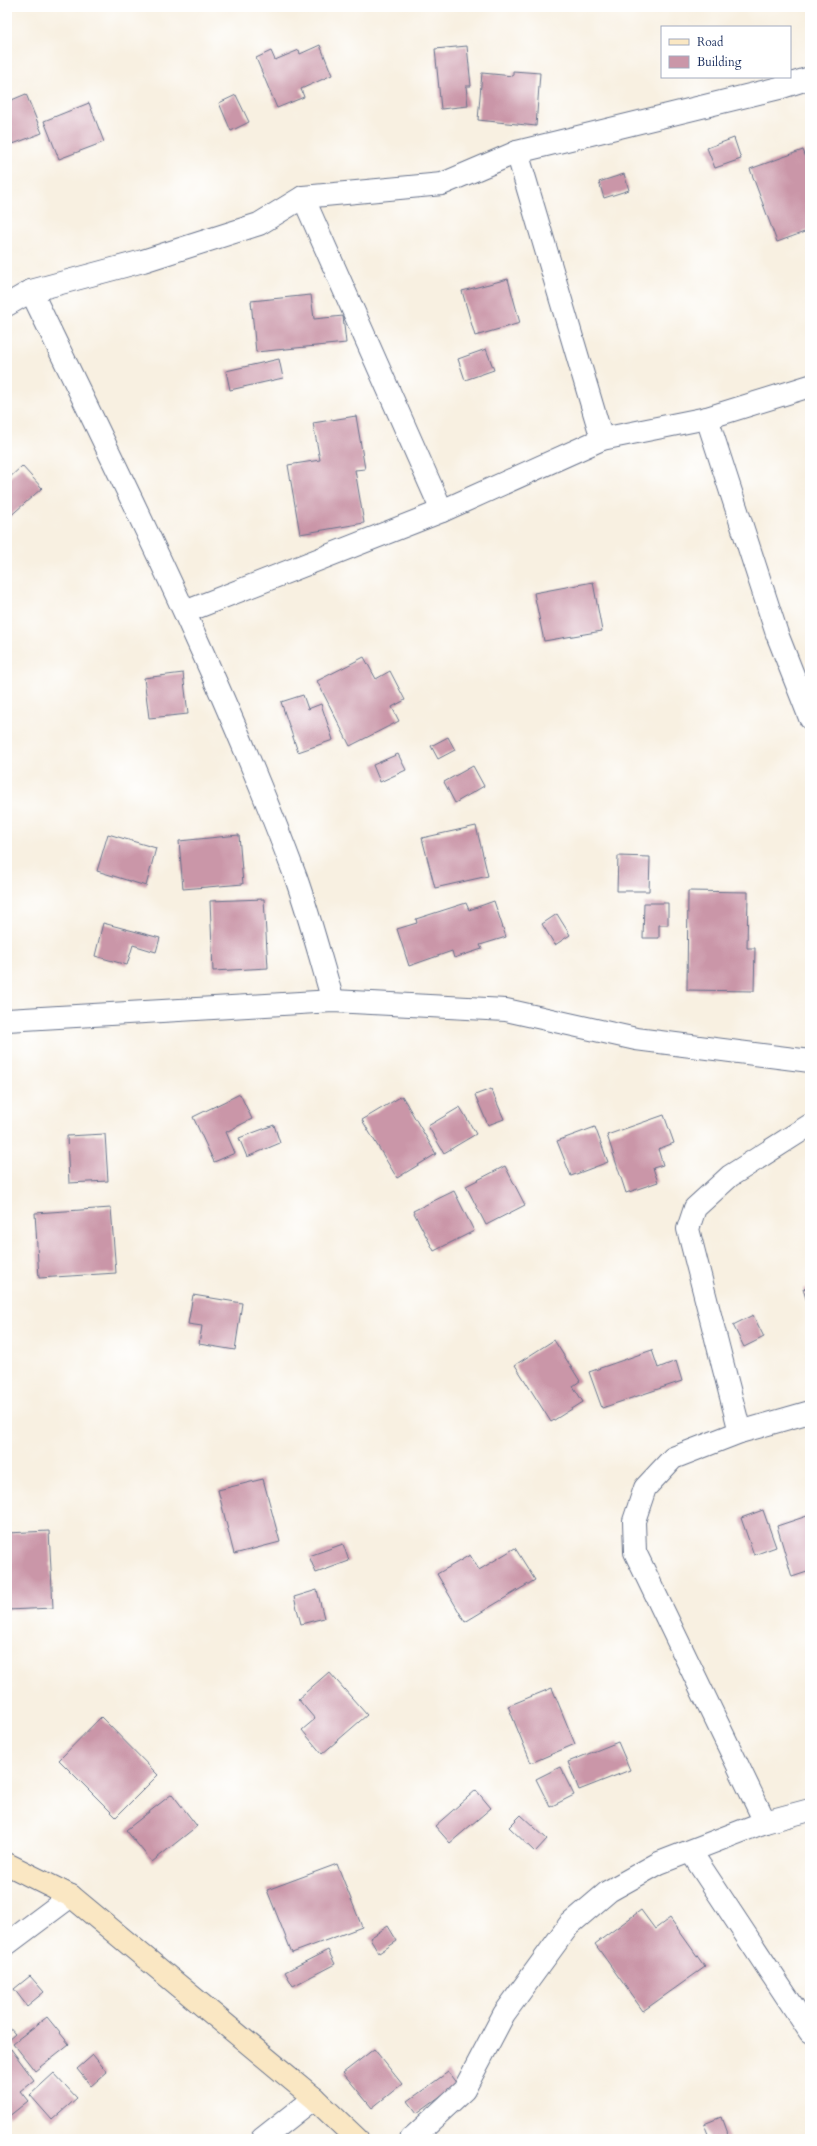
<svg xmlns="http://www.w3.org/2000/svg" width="817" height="2146" font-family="Cardo,serif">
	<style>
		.building { fill: #ca96a8 }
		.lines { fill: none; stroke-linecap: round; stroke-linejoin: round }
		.street-casing { stroke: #68738c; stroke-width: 24 }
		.secondary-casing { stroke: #68738c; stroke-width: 24 }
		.street { stroke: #fff; stroke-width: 22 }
		.secondary { stroke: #fae7c3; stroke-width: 22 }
	</style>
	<rect width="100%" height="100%" fill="#fff"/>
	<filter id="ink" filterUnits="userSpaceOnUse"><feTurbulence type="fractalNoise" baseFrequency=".025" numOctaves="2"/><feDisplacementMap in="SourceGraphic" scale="8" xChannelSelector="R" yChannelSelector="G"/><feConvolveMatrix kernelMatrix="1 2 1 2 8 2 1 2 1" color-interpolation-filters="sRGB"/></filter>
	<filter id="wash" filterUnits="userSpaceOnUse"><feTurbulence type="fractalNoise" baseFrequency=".012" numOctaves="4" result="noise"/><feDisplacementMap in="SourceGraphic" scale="16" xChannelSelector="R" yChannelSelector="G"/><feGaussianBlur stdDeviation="0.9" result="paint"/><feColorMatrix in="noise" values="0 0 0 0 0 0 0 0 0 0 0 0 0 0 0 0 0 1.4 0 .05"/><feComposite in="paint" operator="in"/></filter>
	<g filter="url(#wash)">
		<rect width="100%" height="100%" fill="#f8f0e1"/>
		<g id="blocks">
			<g class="building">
				<polygon points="320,45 332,75 301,89 304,97 277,108 256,58 271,51 275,60 299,50 300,54"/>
				<polygon points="467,46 471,86 466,86 468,106 441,109 435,49"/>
				<polygon points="513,71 540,73 536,126 478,120 482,73 513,76"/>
				<polygon points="26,94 42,133 13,144 7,130 7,102"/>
				<polygon points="236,95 249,122 231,131 219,103"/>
				<polygon points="89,103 104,142 59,159 44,121"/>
				<polygon points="734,138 741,159 715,168 707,148"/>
				<polygon points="803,150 810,168 810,230 777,242 750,169"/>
				<polygon points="624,174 629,190 604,198 599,182"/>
				<polygon points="508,279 520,323 475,336 462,291"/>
				<polygon points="311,295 314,319 343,316 346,343 256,352 251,301"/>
				<polygon points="486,349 494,370 465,380 458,359"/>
				<polygon points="279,359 283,378 230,390 226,371"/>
				<polygon points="356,416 365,469 355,470 364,523 300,534 288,465 320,460 313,423"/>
				<polygon points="22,466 42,488 7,519 7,480"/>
				<polygon points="593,582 602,631 544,641 534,593"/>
				<polygon points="364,657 376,679 390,671 405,700 392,707 399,721 350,746 317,681"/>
				<polygon points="183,673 188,714 149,718 144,678"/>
				<polygon points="303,695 308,709 321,704 333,740 298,752 281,702"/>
				<polygon points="448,737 455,750 438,759 431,746"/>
				<polygon points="398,754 406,770 380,782 373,765"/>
				<polygon points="473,766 484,786 455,803 444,782"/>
				<polygon points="476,826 488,876 435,888 422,838"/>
				<polygon points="108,834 156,848 146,886 97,871"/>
				<polygon points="239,835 243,884 183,889 179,841"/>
				<polygon points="618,856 650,857 649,891 617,891"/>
				<polygon points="688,891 748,892 747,948 755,948 754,991 687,990"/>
				<polygon points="264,899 268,968 213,971 210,901"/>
				<polygon points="494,901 506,937 480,945 482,949 454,958 452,951 409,966 397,929 417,923 416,919 466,903 469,910"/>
				<polygon points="644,903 668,903 668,925 659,925 659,938 643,938"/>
				<polygon points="557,914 570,935 555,945 542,924"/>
				<polygon points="103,923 160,938 156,952 133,945 127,965 95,956"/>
				<polygon points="491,1089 504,1119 488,1125 475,1095"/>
				<polygon points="240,1094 252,1119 226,1132 235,1153 214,1162 193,1117"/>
				<polygon points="402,1096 436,1154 397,1178 362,1120"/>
				<polygon points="460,1107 476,1134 444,1153 428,1126"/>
				<polygon points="664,1115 674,1143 658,1149 663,1165 653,1168 658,1182 626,1193 607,1135"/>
				<polygon points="274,1125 280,1143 247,1157 239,1138"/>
				<polygon points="595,1127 608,1162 571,1176 557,1141"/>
				<polygon points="105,1134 108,1181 69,1183 67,1136"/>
				<polygon points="505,1166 525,1205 486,1225 466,1186"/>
				<polygon points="454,1191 474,1231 434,1251 413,1211"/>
				<polygon points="111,1208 116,1273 39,1278 35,1213"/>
				<polygon points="810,1287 810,1311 803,1289"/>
				<polygon points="193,1295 242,1303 235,1350 199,1344 202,1326 188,1324"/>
				<polygon points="753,1315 764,1337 744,1347 733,1325"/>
				<polygon points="554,1340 580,1381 573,1386 583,1402 551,1422 515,1365"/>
				<polygon points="652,1350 658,1368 676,1361 682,1381 602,1408 589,1372"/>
				<polygon points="263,1479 280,1542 234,1554 218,1490"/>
				<polygon points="763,1510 776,1547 754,1555 741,1518"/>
				<polygon points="810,1515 810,1571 792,1577 777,1526"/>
				<polygon points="49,1531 53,1608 7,1610 7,1533"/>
				<polygon points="343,1544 349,1561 316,1573 309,1556"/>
				<polygon points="515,1548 535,1580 465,1622 437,1574 470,1555 479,1570"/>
				<polygon points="317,1590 324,1618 301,1624 294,1597"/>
				<polygon points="329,1672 367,1715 322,1754 302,1730 315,1719 298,1699"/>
				<polygon points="552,1688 575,1744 531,1763 508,1706"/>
				<polygon points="101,1717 158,1775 116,1817 59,1760"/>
				<polygon points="618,1742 630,1770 579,1790 568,1762"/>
				<polygon points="560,1767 574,1795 550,1807 536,1779"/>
				<polygon points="476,1790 491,1808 450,1843 435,1826"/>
				<polygon points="172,1794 197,1826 152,1862 126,1830"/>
				<polygon points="521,1815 547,1839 535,1852 509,1827"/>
				<polygon points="337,1864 362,1927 292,1953 267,1890"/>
				<polygon points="641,1910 655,1929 670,1918 705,1967 643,2011 595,1944"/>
				<polygon points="388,1926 397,1941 379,1953 370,1938"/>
				<polygon points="328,1950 335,1964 293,1986 285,1972"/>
				<polygon points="30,1976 44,1992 27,2006 14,1989"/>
				<polygon points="47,2017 69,2044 35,2071 13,2043"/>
				<polygon points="7,2025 15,2034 7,2041"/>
				<polygon points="11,2049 34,2080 20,2091 28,2101 8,2117 7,2052"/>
				<polygon points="374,2049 402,2084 372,2108 343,2073"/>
				<polygon points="93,2055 107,2072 91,2086 77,2069"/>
				<polygon points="448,2072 457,2084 417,2113 408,2101"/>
				<polygon points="54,2073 77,2098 52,2120 30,2095"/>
				<polygon points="721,2117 729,2139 710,2139 704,2124"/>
			</g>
		</g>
	</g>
	<g filter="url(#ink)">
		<use href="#blocks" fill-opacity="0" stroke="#68738c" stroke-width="1"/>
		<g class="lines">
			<g class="street-casing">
				<g id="street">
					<polyline points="517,152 602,439"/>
					<polyline points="303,197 442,511"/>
					<path d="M31,291C124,484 221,677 296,878C310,918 321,960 333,1001"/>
					<polyline points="7,305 31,291 143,261 259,224 303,197 442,184 517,152 779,88 810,78"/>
					<polyline points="707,418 777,634 810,718"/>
					<polyline points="185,612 442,511 602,439 707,418 810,386"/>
					<polyline points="7,1020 333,1001 506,1010 636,1039 810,1061"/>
					<polyline points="740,1432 688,1229 695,1208 730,1176 810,1125"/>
					<polyline points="765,1822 635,1552 634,1521 645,1488 673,1458 740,1432 810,1412"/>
					<polyline points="691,1852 810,2032"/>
					<polyline points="7,1944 71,1896"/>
					<polyline points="262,2139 314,2098"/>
					<polyline points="411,2139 464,2090 504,2014 569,1925 609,1891 659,1863 765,1822 810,1810"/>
				</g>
			</g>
			<g class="secondary-casing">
				<polyline id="secondary" points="7,1864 71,1896 314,2098 357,2139"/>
			</g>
			<use href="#street" class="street"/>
			<use href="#secondary" class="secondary"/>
		</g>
	</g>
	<rect width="817" height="2146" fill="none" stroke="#fff" stroke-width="24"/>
	<rect x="661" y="26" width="130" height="52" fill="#ffffff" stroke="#a4acbf"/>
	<rect x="669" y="39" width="20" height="6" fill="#fae7c3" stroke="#a4acbf"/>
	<text x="697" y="46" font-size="12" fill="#1b2f5e">Road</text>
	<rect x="669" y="56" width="20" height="12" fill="#ca96a8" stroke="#a4acbf"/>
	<text x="697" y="66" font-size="12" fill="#1b2f5e">Building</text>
</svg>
